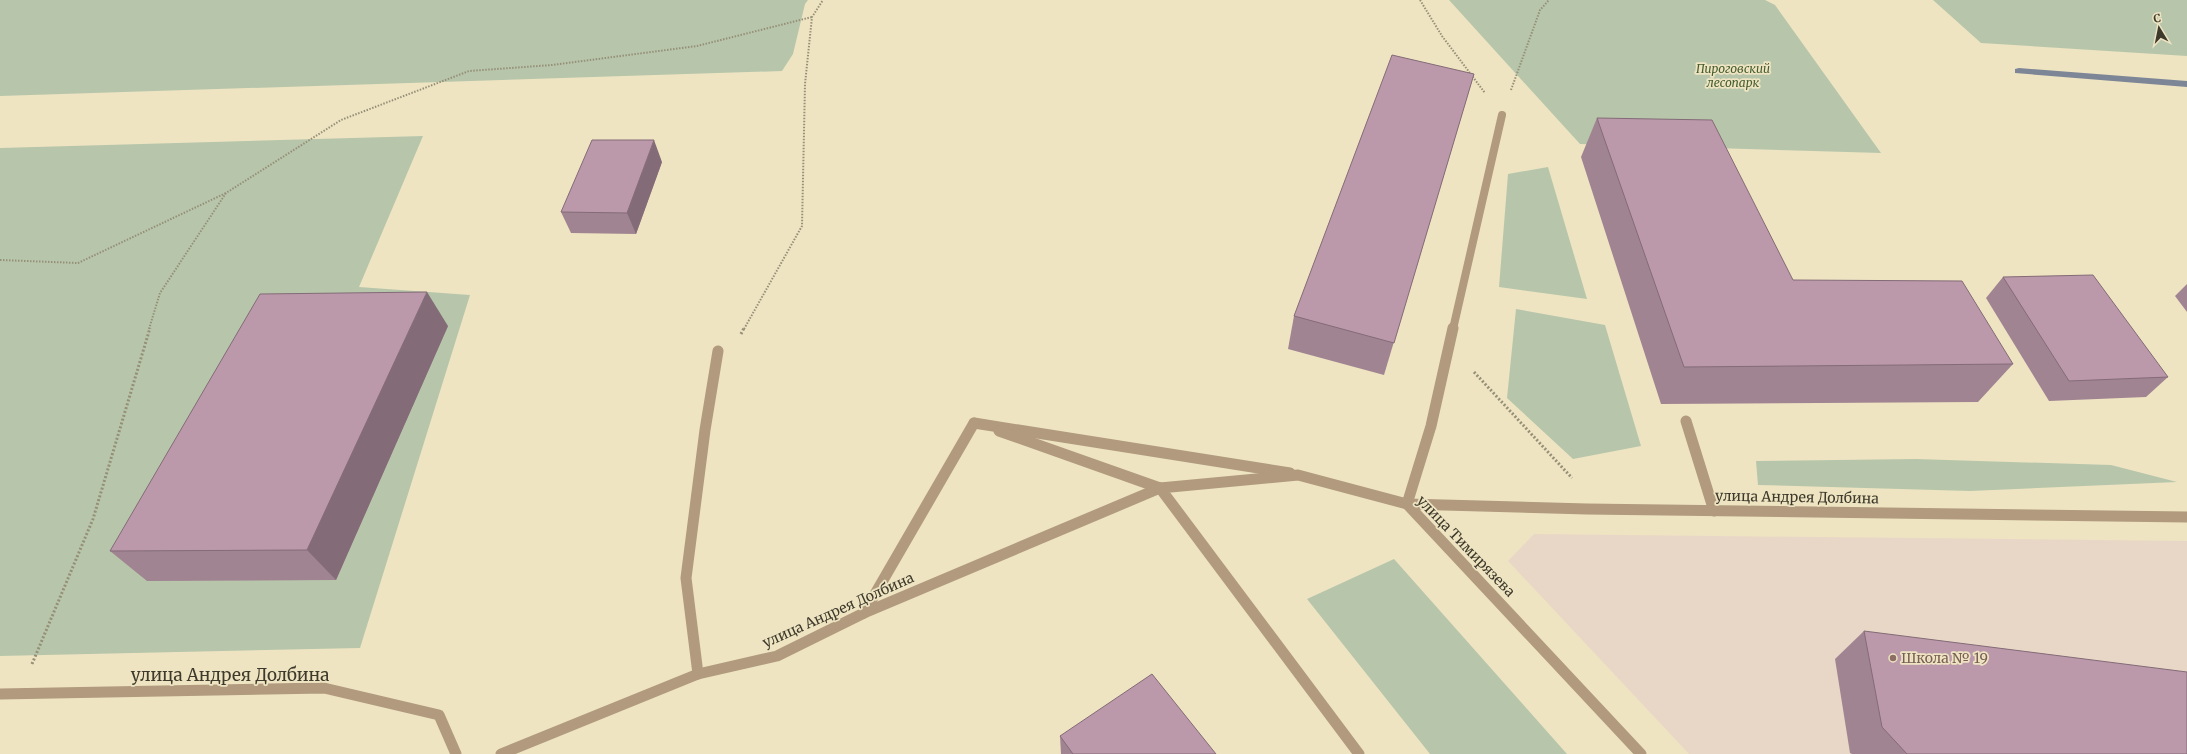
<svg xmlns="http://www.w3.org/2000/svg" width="2187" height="754" font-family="Merriweather,serif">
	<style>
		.education { fill: #e8d7c6 }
		.green { fill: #b7c6ab }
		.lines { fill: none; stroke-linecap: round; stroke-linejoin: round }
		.stream { fill: #7d8696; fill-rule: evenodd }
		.path-far1 { stroke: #968f77; stroke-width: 2; stroke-dasharray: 1.5 1.5; stroke-linecap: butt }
		.path { stroke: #968f77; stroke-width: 3; stroke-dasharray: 2 2; stroke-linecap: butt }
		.service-far1 { stroke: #b19a7e; stroke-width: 8 }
		.service { stroke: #b19a7e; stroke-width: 11 }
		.minor { stroke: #b19a7e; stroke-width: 11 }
		.wall { fill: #a18492 }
		.shaded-wall { fill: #836b77 }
		.building { fill: #b9a; stroke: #836b77 }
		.education-dot { fill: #8d6e63; stroke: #eee4c2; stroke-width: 1.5 }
		.labels { text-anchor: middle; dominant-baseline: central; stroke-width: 3.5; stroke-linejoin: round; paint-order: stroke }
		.far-park-label { font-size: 12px; font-style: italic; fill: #455d2f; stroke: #eee4c2 }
		.street-label { font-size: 14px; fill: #3d392b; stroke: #eee4c2 }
		.education-label { font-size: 14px; fill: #785e54; stroke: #eee4c2; text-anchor: start }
		.near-street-label { font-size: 17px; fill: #3d392b; stroke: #eee4c2 }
	</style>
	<rect width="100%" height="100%" fill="#eee4c2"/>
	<polygon class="education" points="1534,534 2187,541 2187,754 1689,754 1508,561"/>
	<g class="green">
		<polygon points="0,0 808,0 805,4 793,54 782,71 0,96"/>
		<polygon points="1449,0 1765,0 1775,5 1881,153 1580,144"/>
		<polygon points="1933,0 2187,0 2187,56 1981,43"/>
		<polygon points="423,136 359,287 470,295 360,648 0,656 0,148"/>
		<polygon points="1548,167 1587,299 1499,287 1508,174"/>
		<polygon points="1516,309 1605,325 1641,446 1573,459 1507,398"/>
		<polygon points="1916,459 2111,465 2177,482 1970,491 1758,485 1756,461"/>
		<polygon points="1394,559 1567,754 1430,754 1307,599"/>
	</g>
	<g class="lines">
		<polygon class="stream" points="2019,68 2187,81 2187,87 2015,73 2015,69"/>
		<g class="path-far1">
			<polyline points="1420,0 1442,36 1485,93"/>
			<polyline points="1511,90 1540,10 1549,0"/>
			<polyline points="0,260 78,263 226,193"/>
			<polyline points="149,329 160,293 226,193 341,120 469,71 552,65 697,46 812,17"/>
			<polyline points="744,329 802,226 805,84 812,17 823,0"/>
		</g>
		<g class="path">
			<polyline points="741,334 744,328"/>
			<polyline points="1474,372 1572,478"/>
			<polyline points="32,664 93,519 150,328"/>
		</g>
		<polyline class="service-far1" points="1453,329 1502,115"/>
		<g class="service">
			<polyline points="1686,421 1714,511"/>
			<polyline points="974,423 1290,473"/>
			<polyline points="999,431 1160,488"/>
			<polyline points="1407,504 1431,426 1453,328"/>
			<polyline points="864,613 974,423"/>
			<polyline points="698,674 686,578 705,430 718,351"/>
		</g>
		<g class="minor">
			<polyline points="1407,504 1587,509 2187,517"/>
			<polyline points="0,694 324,688 439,715 456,754"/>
			<polyline points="501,754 698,674 777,656 864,613 1160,488"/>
			<polyline points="1359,754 1160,488 1298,475 1407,504 1641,754"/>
		</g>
	</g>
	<g class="wall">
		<polygon points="1474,74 1384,375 1288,349 1294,316"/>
		<polygon points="1597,118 1793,280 2013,364 1978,402 1661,404 1581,157"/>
		<polygon points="662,162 636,234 571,233 561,212"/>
		<polygon points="2003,277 2168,377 2146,397 2049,401 1986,298"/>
		<polygon points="2187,284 2187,312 2175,296"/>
		<polygon points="448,326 336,580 147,581 110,551"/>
		<polygon points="1864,631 2187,754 1852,754 1850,753 1835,659"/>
		<polygon points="1060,736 1216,754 1061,754"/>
	</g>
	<g class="shaded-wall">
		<polygon points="654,140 662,162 636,234 627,213"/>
		<polygon points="427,292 448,326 336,580 307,550"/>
	</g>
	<g class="building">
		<polygon points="1392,55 1474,74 1394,343 1294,316"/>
		<polygon points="1597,118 1712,120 1793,280 1962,281 2013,364 1684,367"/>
		<polygon points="592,140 654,140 627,213 561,212"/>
		<polygon points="2093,275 2168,377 2069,381 2003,277"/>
		<polygon points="427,292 307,550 110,551 260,294"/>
		<polygon points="1864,631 2187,672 2187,754 1907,754 1882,727"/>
		<polygon points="1152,674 1216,754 1073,754 1060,736"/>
	</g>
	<circle class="education-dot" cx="1893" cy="658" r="4"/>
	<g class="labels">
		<g class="far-park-label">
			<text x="1733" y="68">Пироговский<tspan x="1733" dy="14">лесопарк</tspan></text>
		</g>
		<g class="street-label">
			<text transform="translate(1797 497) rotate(1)">улица Андрея Долбина</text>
			<text transform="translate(1466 546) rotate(46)">улица Тимирязева</text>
			<text transform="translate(838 610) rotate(-24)">улица Андрея Долбина</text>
		</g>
		<g class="education-label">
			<text x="1901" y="658">Школа № 19</text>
		</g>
		<g class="near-street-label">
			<text x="230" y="675">улица Андрея Долбина</text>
		</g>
	</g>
	<g transform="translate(2159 28) rotate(350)" stroke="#eee4c2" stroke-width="3" paint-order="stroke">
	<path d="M0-3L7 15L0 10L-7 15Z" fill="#3d392b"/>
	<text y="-6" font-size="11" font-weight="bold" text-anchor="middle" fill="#3d392b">С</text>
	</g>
</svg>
